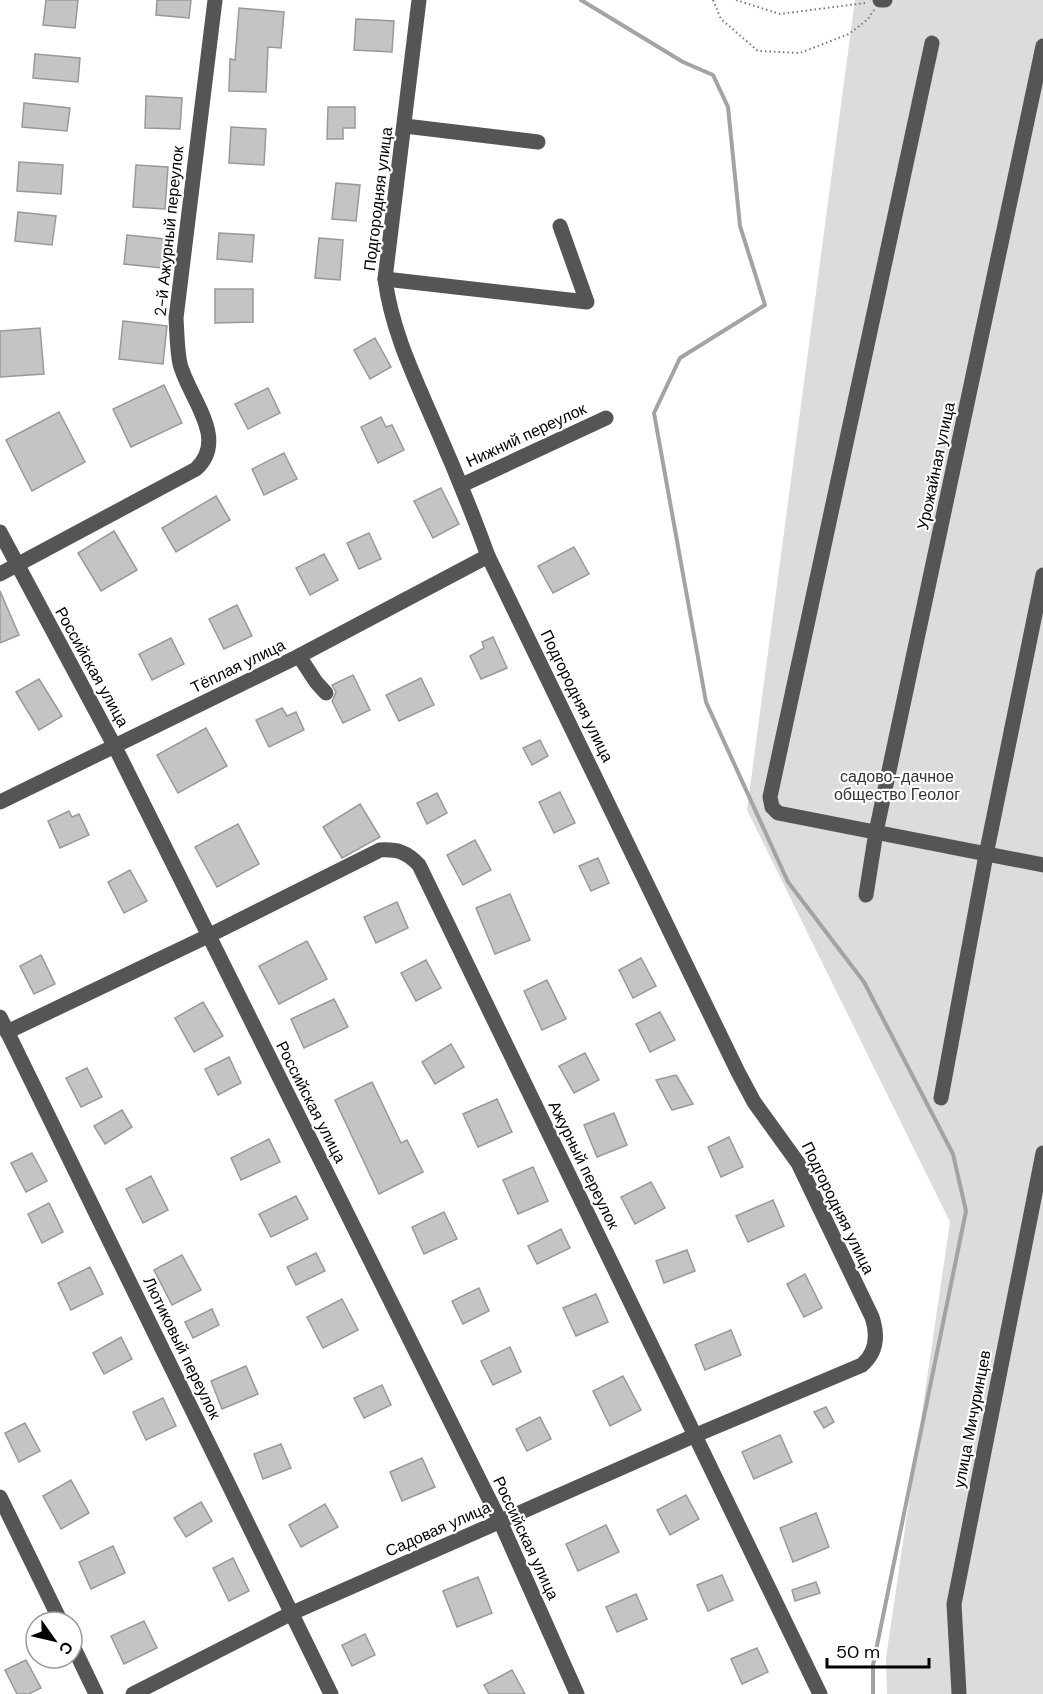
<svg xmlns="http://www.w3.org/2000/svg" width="1043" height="1694" font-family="'DM Sans',sans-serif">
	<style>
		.green { fill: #dcdcdc }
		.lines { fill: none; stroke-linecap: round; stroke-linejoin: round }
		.stream { stroke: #a3a3a3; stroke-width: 4 }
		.building { fill: #c4c4c4; stroke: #999; stroke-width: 1.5 }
		.path { stroke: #777; stroke-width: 2; stroke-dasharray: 1.5 3; stroke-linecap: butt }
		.minor { stroke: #555; stroke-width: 15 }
		.labels { text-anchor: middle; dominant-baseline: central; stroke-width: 4.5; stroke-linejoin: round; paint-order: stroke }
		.street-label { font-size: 16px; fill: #000; stroke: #fff }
		.park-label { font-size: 16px; fill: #333; stroke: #fff }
	</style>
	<rect width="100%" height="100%" fill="#fff"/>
	<polygon class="green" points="855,0 1043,0 1043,1694 887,1694 886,1658 950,1222 747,810"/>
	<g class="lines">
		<polyline class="stream" points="581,0 683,62 713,75 728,107 740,226 765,305 680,358 654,413 706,702 788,882 864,982 953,1154 966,1211 873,1665 873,1694"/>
	</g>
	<g class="building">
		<polygon points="46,0 78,0 75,28 43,25"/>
		<polygon points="157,0 191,0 189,18 156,15"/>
		<polygon points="239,8 284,12 281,48 268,47 266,92 229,91 230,59 235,60"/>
		<polygon points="356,19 394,21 392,52 354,50"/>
		<polygon points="35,54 80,58 78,82 33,78"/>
		<polygon points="146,96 182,98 180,129 145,128"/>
		<polygon points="24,103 70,108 67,131 22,127"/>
		<polygon points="328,107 355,107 355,128 343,128 343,139 327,139"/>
		<polygon points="231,127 266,129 264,165 229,163"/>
		<polygon points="19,162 63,165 61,194 17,191"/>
		<polygon points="136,165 168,167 165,209 133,207"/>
		<polygon points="336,183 360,185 356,221 332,219"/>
		<polygon points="18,212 56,216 52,245 15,241"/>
		<polygon points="219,233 254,235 252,262 217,259"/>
		<polygon points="127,235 165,239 162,268 124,264"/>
		<polygon points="319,238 343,240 340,280 315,278"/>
		<polygon points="215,289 253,289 253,322 215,323"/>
		<polygon points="123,321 167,326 163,364 119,359"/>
		<polygon points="40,328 44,374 0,377 0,331"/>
		<polygon points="375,338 391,367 370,379 354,350"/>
		<polygon points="164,385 182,423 131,447 113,409"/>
		<polygon points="268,388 280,413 248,429 235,404"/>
		<polygon points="59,412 85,462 32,491 6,440"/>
		<polygon points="381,417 386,427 392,425 404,450 378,463 361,427"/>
		<polygon points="284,453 297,479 264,495 252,469"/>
		<polygon points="441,488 459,524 433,538 414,501"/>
		<polygon points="216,496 230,520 176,552 162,528"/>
		<polygon points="114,531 137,570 101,591 78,553"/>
		<polygon points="369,533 381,559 359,569 347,543"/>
		<polygon points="574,547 589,574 553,593 538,566"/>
		<polygon points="324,554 338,580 310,595 296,568"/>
		<polygon points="0,591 19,635 0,643"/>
		<polygon points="237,605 252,636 224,649 209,619"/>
		<polygon points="493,637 507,668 481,679 470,656 484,648 482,642"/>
		<polygon points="171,638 184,664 152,680 139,654"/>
		<polygon points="353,675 370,710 343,723 332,701 336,692 332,685"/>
		<polygon points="421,678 434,705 399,721 386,695"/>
		<polygon points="39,679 62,716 39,730 16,692"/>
		<polygon points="282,708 287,716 296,712 304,730 269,747 256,720"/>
		<polygon points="206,728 227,766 178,793 157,755"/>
		<polygon points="540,740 548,756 532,765 523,748"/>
		<polygon points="560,792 575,823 554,833 539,802"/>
		<polygon points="437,793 447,813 427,824 417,803"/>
		<polygon points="360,804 380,837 342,858 323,827"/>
		<polygon points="69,811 72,817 79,814 89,835 60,848 48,821"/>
		<polygon points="238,824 259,864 217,887 195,847"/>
		<polygon points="475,840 491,870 463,885 447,855"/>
		<polygon points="598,858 609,883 591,891 579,866"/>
		<polygon points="130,870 147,901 124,913 108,882"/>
		<polygon points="510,894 530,940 495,954 476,908"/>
		<polygon points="397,902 408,928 376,943 364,917"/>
		<polygon points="307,941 327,979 279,1004 259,966"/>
		<polygon points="41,955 55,984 34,994 20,966"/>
		<polygon points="641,958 656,986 633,998 619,970"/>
		<polygon points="426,960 441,988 416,1001 401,973"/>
		<polygon points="547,980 566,1019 542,1030 524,991"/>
		<polygon points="334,999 348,1027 304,1048 291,1019"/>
		<polygon points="203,1002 223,1036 194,1052 175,1018"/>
		<polygon points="660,1012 675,1040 650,1052 636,1024"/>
		<polygon points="451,1044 464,1067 435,1084 422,1062"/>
		<polygon points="585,1053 599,1080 574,1093 559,1066"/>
		<polygon points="229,1057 241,1083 218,1095 205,1069"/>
		<polygon points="87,1068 102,1097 81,1107 66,1078"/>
		<polygon points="676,1075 693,1104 672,1110 656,1080"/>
		<polygon points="372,1082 401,1143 407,1140 423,1172 379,1194 335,1100"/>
		<polygon points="497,1099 512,1132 478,1147 463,1114"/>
		<polygon points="122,1110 132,1127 105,1144 94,1126"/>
		<polygon points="614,1113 627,1145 597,1157 584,1125"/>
		<polygon points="729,1137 743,1167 721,1177 708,1147"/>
		<polygon points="269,1139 280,1162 241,1180 231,1158"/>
		<polygon points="32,1153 47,1181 26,1192 11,1163"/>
		<polygon points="533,1167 548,1201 518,1214 503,1180"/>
		<polygon points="151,1176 168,1210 143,1223 126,1189"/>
		<polygon points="651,1182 665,1208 635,1224 621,1197"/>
		<polygon points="296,1196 308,1219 271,1237 259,1214"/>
		<polygon points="773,1200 784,1226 748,1242 736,1216"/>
		<polygon points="49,1203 63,1232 42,1243 28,1214"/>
		<polygon points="444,1212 457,1239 424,1254 412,1227"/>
		<polygon points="561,1229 570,1248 537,1264 528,1246"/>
		<polygon points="687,1250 695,1271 664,1283 656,1261"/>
		<polygon points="316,1253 325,1271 296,1285 287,1267"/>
		<polygon points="182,1255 201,1290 172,1305 154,1270"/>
		<polygon points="90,1267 103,1294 71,1310 58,1283"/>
		<polygon points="805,1274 822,1308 804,1317 787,1284"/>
		<polygon points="479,1288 489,1311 463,1324 452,1301"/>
		<polygon points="596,1294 608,1322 576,1336 563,1308"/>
		<polygon points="342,1299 358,1330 323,1348 307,1317"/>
		<polygon points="212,1309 219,1325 193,1338 185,1322"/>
		<polygon points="731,1330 741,1355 705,1370 695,1345"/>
		<polygon points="121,1337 132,1359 104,1374 93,1353"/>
		<polygon points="510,1347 521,1372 493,1385 481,1361"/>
		<polygon points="246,1366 258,1394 222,1409 211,1381"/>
		<polygon points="623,1376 641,1410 610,1426 593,1391"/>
		<polygon points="382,1385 391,1405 364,1418 354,1398"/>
		<polygon points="163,1398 176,1426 146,1440 133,1412"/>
		<polygon points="826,1407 834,1422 824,1428 814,1412"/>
		<polygon points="540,1417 551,1439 527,1451 516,1429"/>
		<polygon points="25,1423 40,1451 19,1462 5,1433"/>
		<polygon points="780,1435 792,1462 754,1479 742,1452"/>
		<polygon points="281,1444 291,1468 263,1479 254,1454"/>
		<polygon points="422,1458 435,1487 402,1501 390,1472"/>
		<polygon points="71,1480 89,1513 61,1529 43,1496"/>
		<polygon points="686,1495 699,1519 670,1535 657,1510"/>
		<polygon points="201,1502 212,1521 186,1537 174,1518"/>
		<polygon points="325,1504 338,1527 301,1547 289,1525"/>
		<polygon points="816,1513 829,1547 793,1562 780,1528"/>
		<polygon points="606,1525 619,1552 578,1571 566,1544"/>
		<polygon points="113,1546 125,1573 91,1589 79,1562"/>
		<polygon points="233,1558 249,1591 229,1601 213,1568"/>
		<polygon points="722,1575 733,1600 708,1611 697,1585"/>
		<polygon points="478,1577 492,1613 457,1627 443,1591"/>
		<polygon points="816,1582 820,1593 795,1601 792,1590"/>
		<polygon points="636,1594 647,1619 617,1632 606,1607"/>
		<polygon points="144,1621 157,1648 124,1664 111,1636"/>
		<polygon points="365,1634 375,1655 352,1666 342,1645"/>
		<polygon points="757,1648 768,1672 742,1684 731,1659"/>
		<polygon points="26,1660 41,1688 29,1694 17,1694 5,1670"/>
		<polygon points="512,1670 525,1694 489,1694 484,1685"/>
	</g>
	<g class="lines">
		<g class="path">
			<polyline points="713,0 721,19 758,51 800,53 849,34 868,19 874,10"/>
			<polyline points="736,0 780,14 865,3"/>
		</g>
		<g class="minor">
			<polyline points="880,0 885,0"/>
			<polyline points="932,43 770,797 772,807 778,813 1043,865"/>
			<polyline points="405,126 538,142"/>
			<polyline points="385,279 587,302 560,226"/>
			<polyline points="462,485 606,418"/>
			<polyline points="0,532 115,747 500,1521 577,1694"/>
			<path d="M0,574L196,469C229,439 189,398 180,364C177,350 177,333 176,318L215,0"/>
			<polyline points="299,656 316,682 326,693"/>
			<polyline points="0,802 299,656 488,556"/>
			<polyline points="866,895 876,832 1043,46"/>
			<polyline points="0,1017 331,1694"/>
			<path d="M7,1032L208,936L380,850C397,849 407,852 419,865L820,1694"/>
			<polyline points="941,1098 986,855 1043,575"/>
			<polyline points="0,1497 61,1622"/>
			<polyline points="72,1644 96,1694"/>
			<polyline points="959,1693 954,1604 1043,1153"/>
			<path d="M133,1694L292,1613L696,1435L862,1365C877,1352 878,1335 872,1317L798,1163L754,1102L738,1072L488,556C472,512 455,470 436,427C415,378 392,332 385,279L419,0"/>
		</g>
	</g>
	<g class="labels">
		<g class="street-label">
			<text transform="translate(378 199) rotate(-83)">Подгородняя улица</text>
			<text transform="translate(169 231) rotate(-84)">2-й Ажурный переулок</text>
			<text transform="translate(526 435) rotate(-25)">Нижний переулок</text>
			<text transform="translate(936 466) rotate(-78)">Урожайная улица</text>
			<text transform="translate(238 666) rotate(-26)">Тёплая улица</text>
			<text transform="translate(92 667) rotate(61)">Российская улица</text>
			<text transform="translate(577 696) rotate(64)">Подгородняя улица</text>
			<text transform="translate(311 1102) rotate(63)">Российская улица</text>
			<text transform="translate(584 1165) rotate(64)">Ажурный переулок</text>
			<text transform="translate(838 1208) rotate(64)">Подгородняя улица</text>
			<text transform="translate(182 1348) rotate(64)">Лютиковый переулок</text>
			<text transform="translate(972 1419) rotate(-79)">улица Мичуринцев</text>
			<text transform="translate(438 1529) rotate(-24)">Садовая улица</text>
			<text transform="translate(526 1538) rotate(65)">Российская улица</text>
		</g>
		<g class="park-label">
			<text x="897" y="776">садово-дачное<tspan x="897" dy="18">общество Геолог</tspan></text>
		</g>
	</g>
	<g transform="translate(54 1640) rotate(124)"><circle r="28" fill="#ffffff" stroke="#999999" stroke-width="1.5"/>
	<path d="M0-4.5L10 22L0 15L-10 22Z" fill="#000000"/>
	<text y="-9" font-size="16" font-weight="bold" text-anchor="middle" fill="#000000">С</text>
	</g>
	<path d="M827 1658v9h102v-9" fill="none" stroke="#000000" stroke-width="3"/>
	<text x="836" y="1658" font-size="18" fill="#000000" stroke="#ffffff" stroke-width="4.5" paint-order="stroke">50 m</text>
</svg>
